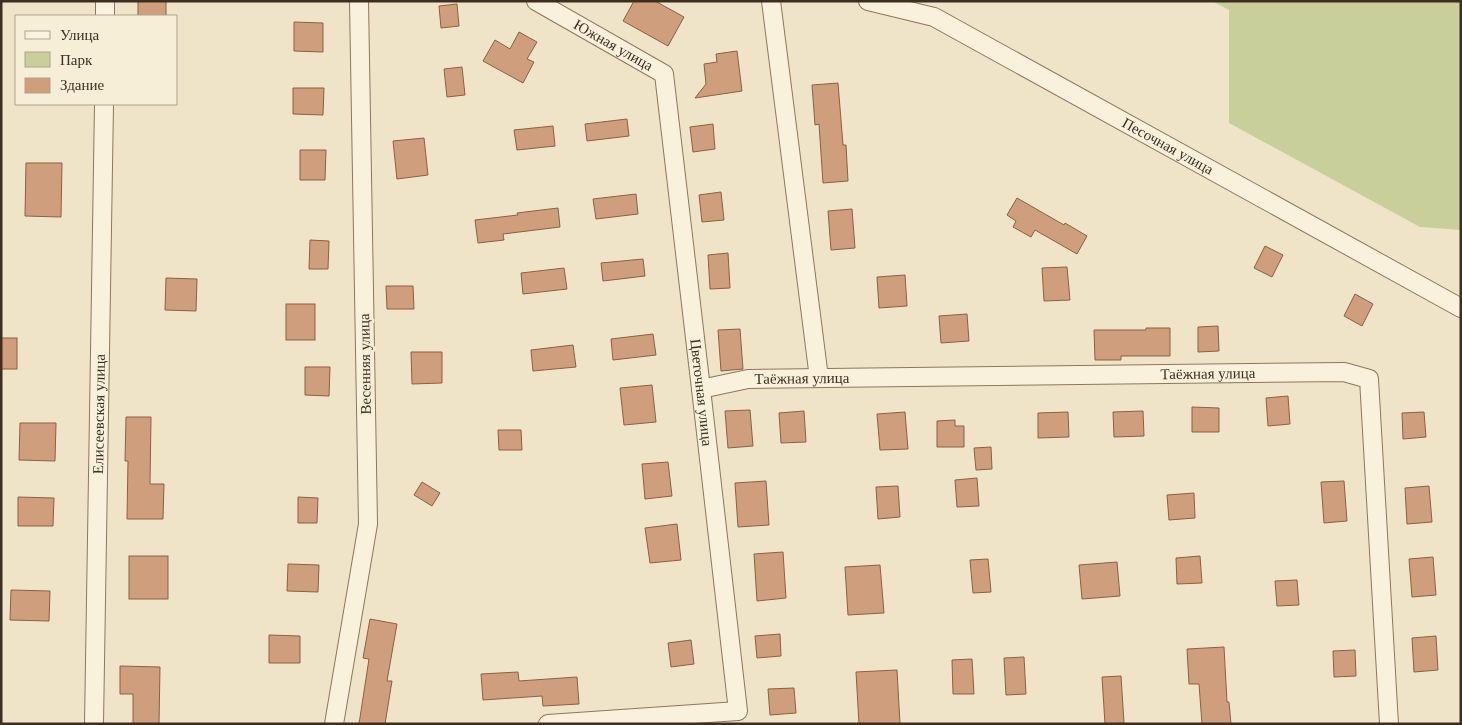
<svg xmlns="http://www.w3.org/2000/svg" width="1462" height="725" font-family="Georgia,serif">
	<style>
		.green { fill: #c9cf9b }
		.building { fill: #cf9f7d; stroke: #8d5f41 }
		.lines { fill: none; stroke-linecap: round; stroke-linejoin: round }
		.minor-casing { stroke: #8d765c; stroke-width: 20 }
		.minor { stroke: #faf1dc; stroke-width: 18 }
		.labels { text-anchor: middle; dominant-baseline: central; stroke-width: 5; stroke-linejoin: round; paint-order: stroke }
		.street-label { font-size: 15px; fill: #3d2e20; stroke: #f7eed8 }
	</style>
	<rect width="100%" height="100%" fill="#f0e4c8"/>
	<polygon class="green" points="1212,1 1457,1 1461,3 1461,230 1420,227 1229,123 1229,10"/>
	<g class="building">
		<rect x="138" y="1" width="28" height="15"/>
		<polygon points="634,1 655,1 684,17 668,46 623,21"/>
		<polygon points="457,4 459,26 441,28 439,6"/>
		<polygon points="294,22 323,23 323,52 294,51"/>
		<polygon points="519,32 537,42 527,59 534,62 523,83 483,61 495,40 510,49"/>
		<polygon points="737,51 742,91 695,98 706,84 704,64 717,62 716,54"/>
		<polygon points="462,67 465,95 447,97 444,69"/>
		<polygon points="838,83 843,145 846,145 848,181 823,183 819,124 815,125 812,85"/>
		<polygon points="293,88 324,88 323,115 293,114"/>
		<polygon points="627,119 629,136 587,141 585,124"/>
		<polygon points="713,124 715,149 693,152 690,127"/>
		<polygon points="553,126 555,146 517,150 514,130"/>
		<polygon points="424,138 428,175 397,179 393,141"/>
		<polygon points="300,150 326,150 325,180 300,180"/>
		<polygon points="26,163 62,163 61,217 25,216"/>
		<polygon points="721,192 724,220 702,222 699,195"/>
		<polygon points="636,194 638,214 596,219 593,199"/>
		<polygon points="1017,198 1064,225 1065,223 1087,236 1077,254 1035,230 1031,237 1013,227 1016,221 1007,215"/>
		<polygon points="558,208 560,227 503,234 504,240 478,243 475,220 518,215 517,213"/>
		<polygon points="852,209 855,248 831,250 828,211"/>
		<polygon points="310,240 329,241 328,269 309,269"/>
		<polygon points="1265,246 1283,255 1272,277 1254,268"/>
		<polygon points="728,253 730,288 710,289 708,255"/>
		<polygon points="643,259 645,276 603,281 601,263"/>
		<polygon points="1067,267 1070,300 1044,301 1042,268"/>
		<polygon points="564,268 567,289 523,294 521,273"/>
		<polygon points="905,275 907,306 879,308 877,277"/>
		<polygon points="166,278 197,279 196,311 165,310"/>
		<polygon points="386,286 413,286 414,309 387,309"/>
		<polygon points="1355,294 1373,304 1362,326 1344,316"/>
		<rect x="286" y="304" width="29" height="36"/>
		<polygon points="967,314 969,341 941,343 939,316"/>
		<polygon points="1218,326 1219,351 1198,352 1198,327"/>
		<polygon points="1146,328 1170,328 1170,356 1121,356 1121,360 1095,360 1094,330 1146,330"/>
		<polygon points="740,329 743,369 721,371 718,330"/>
		<polygon points="653,334 656,355 613,360 611,339"/>
		<rect x="1" y="338" width="16" height="31"/>
		<polygon points="573,345 576,367 533,371 531,350"/>
		<polygon points="411,352 442,352 442,383 412,384"/>
		<polygon points="305,367 330,367 329,396 305,395"/>
		<polygon points="652,385 656,422 624,425 620,388"/>
		<polygon points="1288,396 1290,424 1268,426 1266,398"/>
		<polygon points="1192,407 1219,408 1219,432 1192,432"/>
		<polygon points="750,410 753,446 728,448 725,411"/>
		<polygon points="804,411 806,442 781,443 779,413"/>
		<polygon points="1143,411 1144,436 1114,437 1113,412"/>
		<polygon points="905,412 908,449 880,450 877,414"/>
		<polygon points="1068,412 1069,437 1038,438 1038,413"/>
		<polygon points="1424,412 1426,437 1403,439 1402,413"/>
		<polygon points="126,417 151,417 150,484 164,484 163,519 127,519 128,461 125,461"/>
		<polygon points="955,420 955,426 964,426 964,447 937,447 937,421"/>
		<polygon points="20,423 56,423 55,461 19,460"/>
		<polygon points="498,430 521,430 522,450 499,450"/>
		<polygon points="991,447 992,469 976,470 974,448"/>
		<polygon points="668,462 672,496 645,499 642,464"/>
		<polygon points="977,478 979,506 957,507 955,480"/>
		<polygon points="766,481 769,525 738,527 735,483"/>
		<polygon points="1344,481 1347,521 1324,523 1321,482"/>
		<polygon points="422,482 440,493 432,506 414,495"/>
		<polygon points="898,486 900,517 878,519 876,487"/>
		<polygon points="1429,486 1432,522 1407,524 1405,488"/>
		<polygon points="1194,493 1195,518 1169,520 1167,495"/>
		<polygon points="18,497 54,498 53,526 18,526"/>
		<polygon points="298,497 318,498 317,523 298,523"/>
		<polygon points="677,524 681,560 650,563 645,528"/>
		<polygon points="783,552 786,598 757,601 754,554"/>
		<rect x="129" y="556" width="39" height="43"/>
		<polygon points="1200,556 1202,583 1177,584 1176,558"/>
		<polygon points="1433,557 1436,595 1412,597 1409,559"/>
		<polygon points="988,559 991,592 973,593 970,560"/>
		<polygon points="1117,562 1120,596 1082,599 1079,565"/>
		<polygon points="288,564 319,565 318,592 287,591"/>
		<polygon points="880,565 884,613 848,615 845,567"/>
		<polygon points="1297,580 1299,605 1277,606 1275,581"/>
		<polygon points="11,590 50,591 49,621 10,620"/>
		<polygon points="370,619 397,624 387,681 392,681 385,724 359,724 369,659 363,658"/>
		<polygon points="780,634 781,656 757,658 755,636"/>
		<polygon points="269,635 300,636 300,663 269,663"/>
		<polygon points="1436,636 1438,670 1414,672 1412,638"/>
		<polygon points="691,640 694,664 671,667 668,643"/>
		<polygon points="1224,647 1227,702 1229,702 1231,724 1202,724 1199,684 1189,684 1187,649"/>
		<polygon points="1355,650 1356,676 1334,677 1333,651"/>
		<polygon points="1024,657 1026,694 1006,695 1004,658"/>
		<polygon points="972,659 974,694 953,694 952,660"/>
		<polygon points="120,666 160,667 159,724 133,724 133,694 120,694"/>
		<polygon points="897,670 900,724 859,724 856,672"/>
		<polygon points="518,672 519,681 577,677 579,704 543,706 542,696 483,700 481,674"/>
		<polygon points="1121,676 1124,723 1105,724 1102,677"/>
		<polygon points="794,688 796,713 770,715 768,689"/>
	</g>
	<g class="lines">
		<g class="minor-casing">
			<g id="minor">
				<path id="s1" d="M536,1L664,74L701,389L738,711L548,724"/>
				<polyline points="771,1 819,378"/>
				<path id="s2" d="M868,1L934,17L1461,308"/>
				<polyline points="105,16 105,1"/>
				<path id="s3" d="M701,389L748,379L1344,372L1369,379L1389,724"/>
				<path id="s4" d="M94,724L104,104"/>
				<polyline points="334,724 368,524 359,1"/>
			</g>
		</g>
		<use href="#minor" class="minor"/>
	</g>
	<g class="labels">
		<g class="street-label">
			<text stroke="none"><textPath href="#s1" startOffset="89">Южная улица</textPath></text>
			<text stroke="none"><textPath href="#s2" startOffset="335">Песочная улица</textPath></text>
			<text transform="translate(365 364) rotate(-91)">Весенняя улица</text>
			<text stroke="none"><textPath href="#s3" startOffset="508">Таёжная улица</textPath></text>
			<text stroke="none"><textPath href="#s3" startOffset="102">Таёжная улица</textPath></text>
			<text stroke="none"><textPath href="#s1" startOffset="468">Цветочная улица</textPath></text>
			<text stroke="none"><textPath href="#s4" startOffset="310">Елисеевская улица</textPath></text>
		</g>
	</g>
	<rect width="1462" height="725" fill="none" stroke="#3d2e20" stroke-width="5"/>
	<rect x="15" y="15" width="162" height="90" fill="#f7eed8" stroke="#ada18e"/>
	<rect x="25" y="31" width="25" height="8" fill="#faf1dc" stroke="#ada18e"/>
	<text x="60" y="40" font-size="15" fill="#3d2e20">Улица</text>
	<rect x="25" y="52" width="25" height="15" fill="#c9cf9b" stroke="#ada18e"/>
	<text x="60" y="65" font-size="15" fill="#3d2e20">Парк</text>
	<rect x="25" y="78" width="25" height="15" fill="#cf9f7d" stroke="#ada18e"/>
	<text x="60" y="90" font-size="15" fill="#3d2e20">Здание</text>
</svg>
